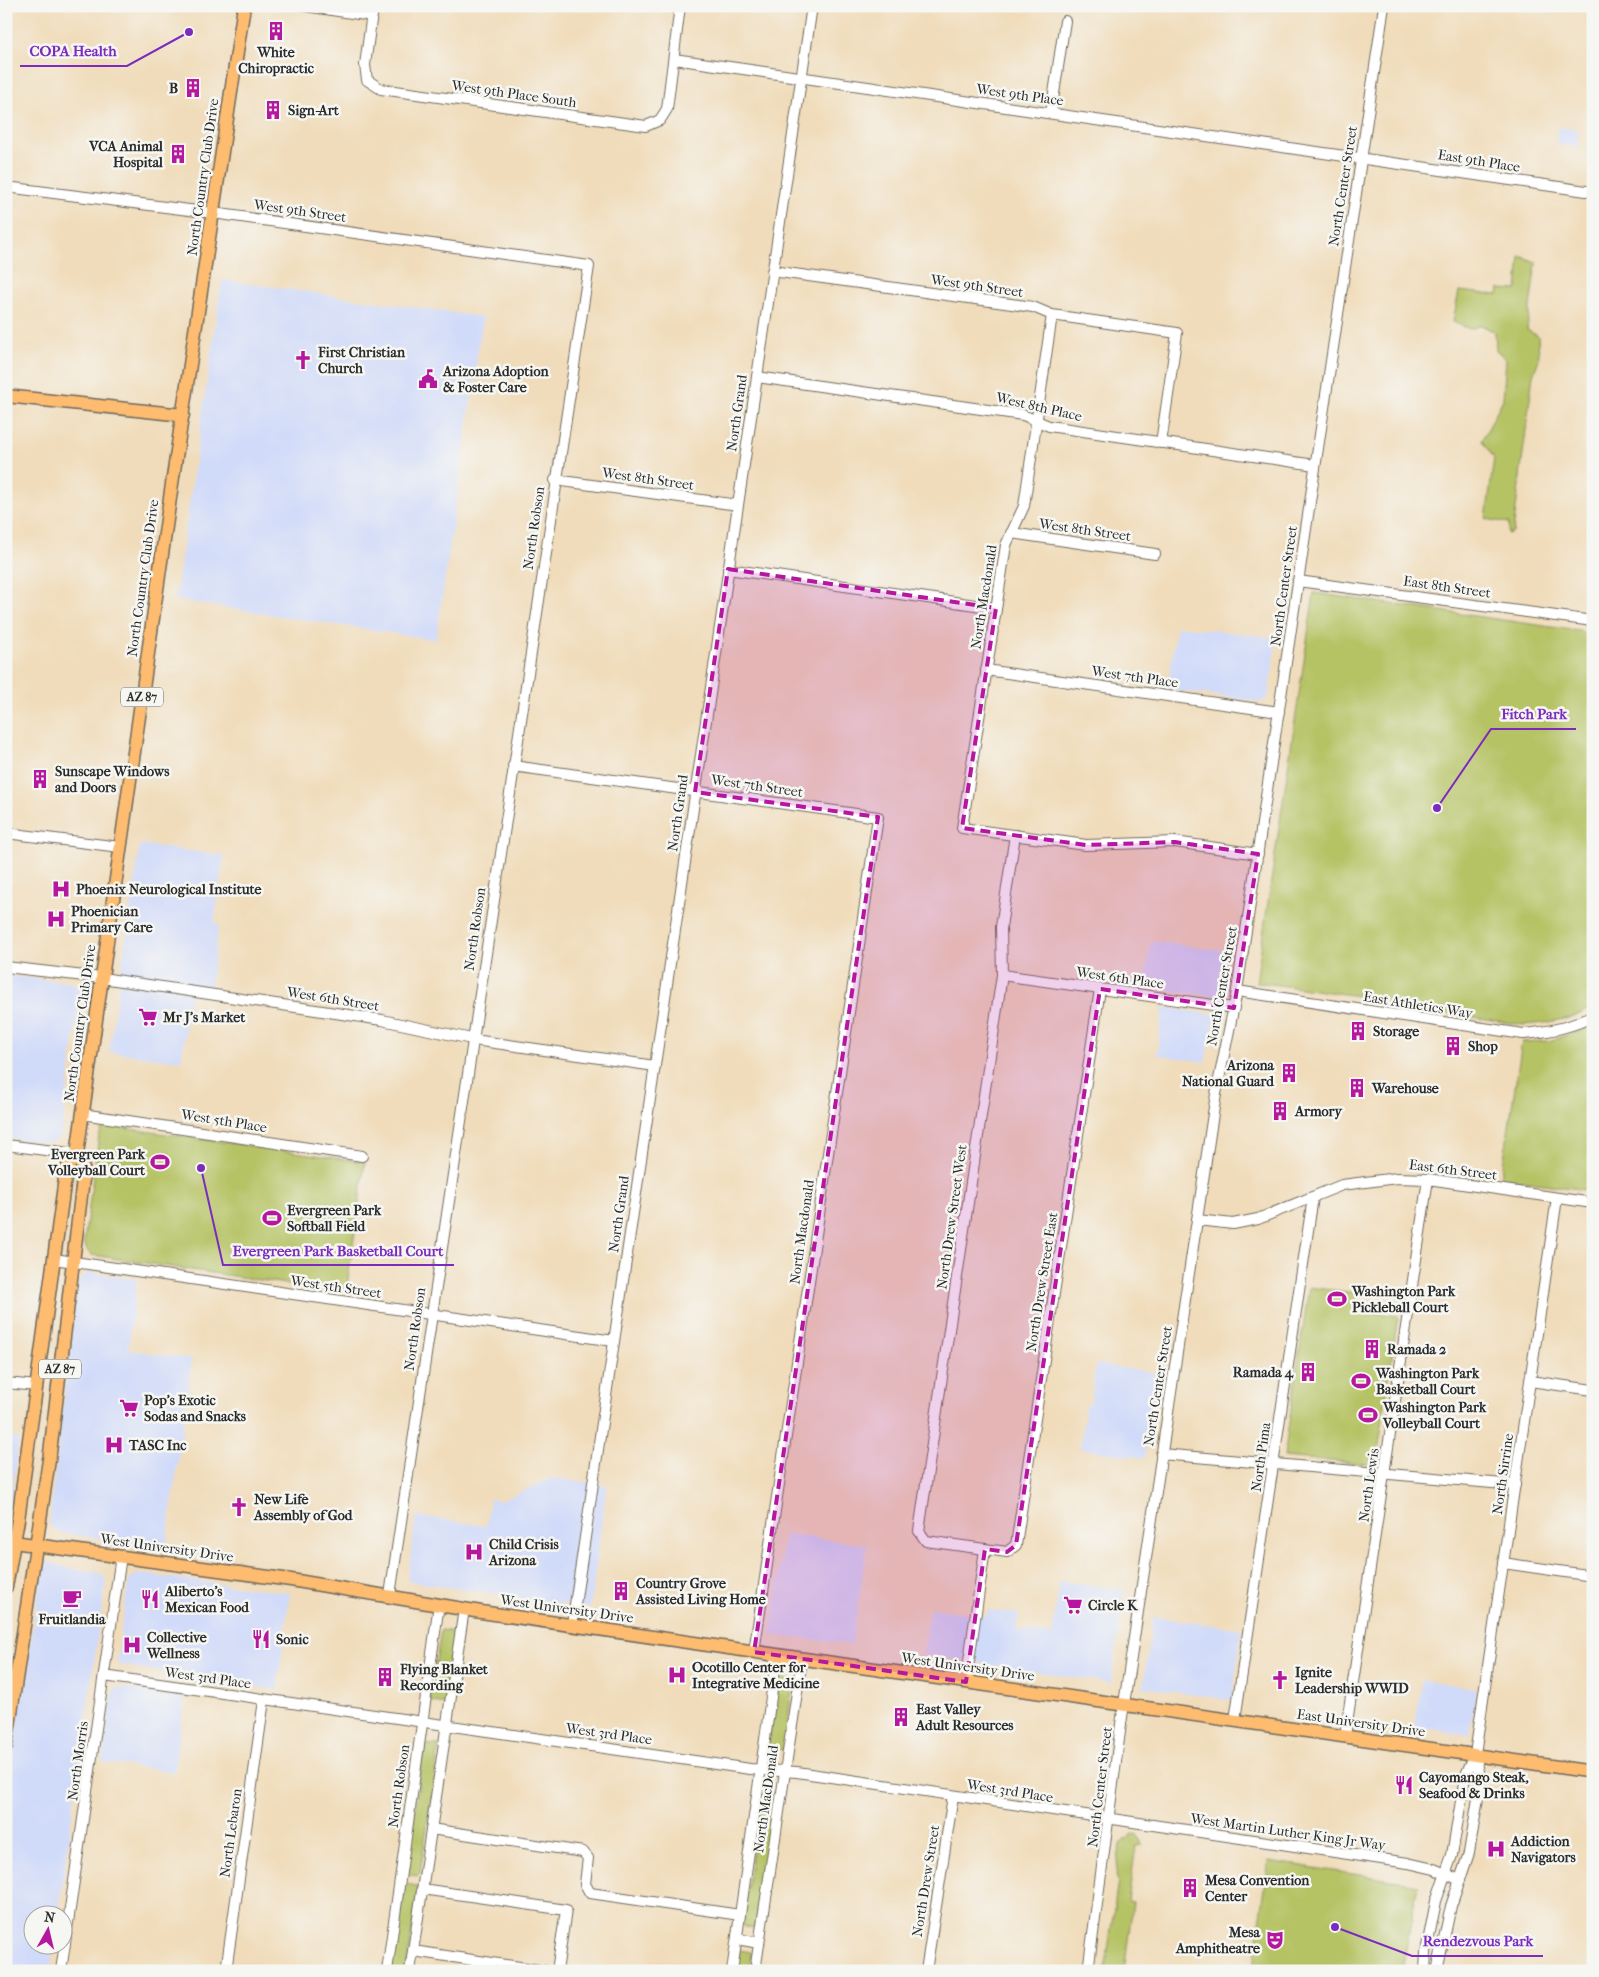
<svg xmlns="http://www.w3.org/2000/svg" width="1599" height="1977" font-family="'IM FELL French Canon',serif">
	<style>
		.built { fill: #d0daf9 }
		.green { fill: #b6c365; stroke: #707748 }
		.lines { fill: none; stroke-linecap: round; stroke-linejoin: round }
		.minor-casing { stroke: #70695d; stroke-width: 12 }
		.major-casing { stroke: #70695d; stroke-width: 15 }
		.minor { stroke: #fff; stroke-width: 10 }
		.major { stroke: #fdbc6f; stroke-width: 12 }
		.marked { fill: #b5179e; fill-opacity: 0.2; stroke: #b5179e; stroke-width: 4; stroke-dasharray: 10 6; stroke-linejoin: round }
		.labels { text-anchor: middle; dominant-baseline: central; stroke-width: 5; stroke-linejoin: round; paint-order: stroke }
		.shield { fill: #f6f6f2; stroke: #686867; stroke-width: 1 }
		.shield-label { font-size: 12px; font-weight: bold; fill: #2b2b2b }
		.poi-label { font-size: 14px; font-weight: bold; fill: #2b2b2b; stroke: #f6f6f2; text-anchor: start }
		.street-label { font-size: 14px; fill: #2b2b2b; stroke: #f6f6f2 }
		.leader { fill: none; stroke: #7b2cbf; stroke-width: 2 }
		.callout-dot { fill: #7b2cbf; stroke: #f6f6f2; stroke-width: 2 }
		.callout-label { font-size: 15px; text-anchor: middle; font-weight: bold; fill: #7b2cbf; stroke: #f6f6f2; stroke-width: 5; stroke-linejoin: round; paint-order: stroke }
	</style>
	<rect width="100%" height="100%" fill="#f6f6f2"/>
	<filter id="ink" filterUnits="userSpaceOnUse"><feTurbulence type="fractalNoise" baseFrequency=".02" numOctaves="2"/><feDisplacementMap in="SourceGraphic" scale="10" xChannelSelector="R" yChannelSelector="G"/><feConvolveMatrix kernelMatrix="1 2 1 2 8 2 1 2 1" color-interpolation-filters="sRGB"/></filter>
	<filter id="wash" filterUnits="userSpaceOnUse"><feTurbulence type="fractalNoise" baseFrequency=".0096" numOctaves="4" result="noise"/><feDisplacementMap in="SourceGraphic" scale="20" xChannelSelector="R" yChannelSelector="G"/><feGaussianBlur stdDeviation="1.12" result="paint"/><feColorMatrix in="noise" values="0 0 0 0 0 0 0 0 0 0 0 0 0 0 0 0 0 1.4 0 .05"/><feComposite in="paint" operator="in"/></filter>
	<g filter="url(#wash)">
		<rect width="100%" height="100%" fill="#f0dcba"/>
		<g class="built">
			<polygon points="1558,127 1579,130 1577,147 1556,144"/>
			<polygon points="222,280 483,317 436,640 175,600"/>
			<polygon points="1177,626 1277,638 1268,698 1262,702 1167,689"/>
			<polygon points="140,844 224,856 214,923 219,924 210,987 192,985 181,1061 109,1052"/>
			<polygon points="1151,941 1226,951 1219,997 1144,987"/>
			<polygon points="6,975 67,982 75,985 80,992 62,1132 57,1140 49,1143 6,1138"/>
			<polygon points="1163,1007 1216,1015 1205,1062 1157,1055"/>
			<polygon points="89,1272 137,1280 128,1350 192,1359 166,1548 62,1533 53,1529 49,1524 77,1286 79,1280"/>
			<polygon points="1096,1364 1157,1373 1144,1458 1080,1449 1086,1404 1090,1405"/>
			<polygon points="6,1437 19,1439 10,1511 6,1519"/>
			<polygon points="552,1478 607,1485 590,1608 407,1581 416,1516 486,1526 490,1499 501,1501"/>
			<polygon points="785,1534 867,1545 852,1645 771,1634"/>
			<polygon points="49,1562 67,1568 97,1572 106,1579 58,1914 32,1914 32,1944 54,1945 50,1971 6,1971 6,1800 41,1574 43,1567"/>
			<polygon points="139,1574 290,1593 277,1690 119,1665 117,1660 127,1590 129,1581 133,1576"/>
			<polygon points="1060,1581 1124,1590 1111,1683 923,1655 930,1608 986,1616 988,1610 1019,1614 1016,1630 1052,1635"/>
			<polygon points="1153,1617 1242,1629 1232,1700 1143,1687"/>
			<polygon points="1422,1680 1476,1688 1470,1735 1415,1727"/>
			<polygon points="118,1687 185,1696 174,1772 102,1762 112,1696 114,1690"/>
		</g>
		<g class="green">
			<polygon points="1520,256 1536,262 1527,330 1538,336 1539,359 1533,375 1513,532 1508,534 1509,523 1486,519 1494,458 1482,441 1503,399 1506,359 1496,350 1495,332 1481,325 1470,329 1453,322 1459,291 1498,295 1499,289 1517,290"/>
			<polygon points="1314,593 1593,633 1593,1007 1574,1017 1544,1023 1524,1025 1421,1009 1366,997 1256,982"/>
			<polygon points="1593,1026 1593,1191 1501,1178 1522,1042 1549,1041"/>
			<polygon points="109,1126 365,1162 346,1293 92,1255 87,1251 84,1242 99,1136 102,1129"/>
			<polygon points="1309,1287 1357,1293 1355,1310 1398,1316 1376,1465 1284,1457"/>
			<polygon points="441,1630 455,1632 446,1704 432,1702 430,1699"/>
			<polygon points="779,1678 793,1681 784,1750 768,1747"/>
			<polygon points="424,1744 438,1745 439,1748 420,1873 417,1876 407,1874 406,1871"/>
			<polygon points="761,1792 776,1794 777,1798 757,1928 744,1927 742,1924"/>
			<polygon points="1132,1834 1138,1835 1142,1845 1136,1846 1128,1901 1133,1902 1124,1971 1105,1971 1118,1881 1116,1876 1120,1844"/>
			<polygon points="1269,1861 1418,1884 1402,1971 1253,1971"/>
			<polygon points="405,1884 417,1886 418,1889 406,1971 391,1971"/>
			<polygon points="740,1950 751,1952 750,1971 736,1971"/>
		</g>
	</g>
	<g filter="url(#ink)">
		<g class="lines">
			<g class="minor-casing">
				<g id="minor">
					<polyline points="305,6 372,16"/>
					<polyline points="373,6 365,65 367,80 381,89 646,126 660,120 667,109 680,6"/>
					<polyline points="674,59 1593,192"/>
					<polyline points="1051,113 1065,21"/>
					<polyline points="6,187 213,213 589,266 390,1595"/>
					<polyline points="772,271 1033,307 1052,315 1177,333 1161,443"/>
					<polyline points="1052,315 1024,506 1006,545 962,828 1086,845 1175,842 1258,854"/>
					<polyline points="757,377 1023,415 1049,426 1315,465"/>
					<polyline points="555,480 738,505"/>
					<polyline points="1011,533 1155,554"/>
					<polyline points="728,569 996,608"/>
					<polyline points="1298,581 1593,621"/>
					<polyline points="986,670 1279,712"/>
					<polyline points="513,766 878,817 754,1652"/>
					<polyline points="6,833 120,847"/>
					<polyline points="1015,835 1001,927 1002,975 919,1531 926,1541 1007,1552 1016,1545 1100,989"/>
					<polyline points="6,967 102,978 382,1020 481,1041 655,1066"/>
					<polyline points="1002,975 1234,1008"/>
					<path d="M1237,991L1523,1034C1548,1032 1571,1028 1593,1016"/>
					<polyline points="82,1114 362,1156"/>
					<polyline points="6,1145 77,1154"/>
					<polyline points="1197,1220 1233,1224 1258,1219 1342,1185 1397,1178 1428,1179 1593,1203"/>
					<polyline points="54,1259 614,1341"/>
					<polyline points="1530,1381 1593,1390"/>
					<polyline points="6,1383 37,1386"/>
					<polyline points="1161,1454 1515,1485"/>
					<polyline points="1503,1563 1593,1576"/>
					<polyline points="572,1625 812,6"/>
					<polyline points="104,1676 750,1769 797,1772 1408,1863 1434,1869 1460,1880"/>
					<polyline points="966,1682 985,1549"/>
					<polyline points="1235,1720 1313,1197"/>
					<polyline points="1345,1736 1428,1179"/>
					<polyline points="431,1829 583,1852 588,1858 585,1884 590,1893 740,1915"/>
					<polyline points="422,1889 566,1910 557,1971"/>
					<polyline points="737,1939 759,1943"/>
					<polyline points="413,1951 546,1971"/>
					<polyline points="61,1971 121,1556"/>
					<polyline points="226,1971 264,1700"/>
					<polyline points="387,1971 439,1604"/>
					<polyline points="410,1971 464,1609"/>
					<polyline points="732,1971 777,1655"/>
					<polyline points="755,1971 802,1659"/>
					<polyline points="926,1971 953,1796"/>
					<polyline points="1088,1971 1121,1724 1216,1094 1237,991 1384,6"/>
					<polyline points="1425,1971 1426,1952 1436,1901 1452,1855 1465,1777 1475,1754 1557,1198"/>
					<polyline points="1437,1971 1451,1906 1469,1853 1481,1780 1475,1754"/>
				</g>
			</g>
			<g class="major-casing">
				<g id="major">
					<polyline points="6,396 183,415"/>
					<polyline points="6,1541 291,1580 481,1612 763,1653 1593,1772"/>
					<polyline points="6,1587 18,1520 65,1178 67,1168 77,1154 172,484 244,6"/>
					<polyline points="6,1746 50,1453 84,1171 77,1154"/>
				</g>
			</g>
			<use href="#minor" class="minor"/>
			<use href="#major" class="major"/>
		</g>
	</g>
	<path class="marked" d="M728,569L996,608L962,828L1086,845L1175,842L1258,854L1234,1008L1100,989L1016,1545L1007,1552L985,1549L966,1682L754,1652L878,817L695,792Z"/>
	<defs>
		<g id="building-bare" transform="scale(1.5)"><path d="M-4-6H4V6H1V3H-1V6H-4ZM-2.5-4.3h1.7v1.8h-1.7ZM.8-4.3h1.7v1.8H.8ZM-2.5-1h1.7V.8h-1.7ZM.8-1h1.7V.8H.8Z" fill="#b5179e" stroke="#f6f6f2" stroke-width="2.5" paint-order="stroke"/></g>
		<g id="church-bare" transform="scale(1.5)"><path d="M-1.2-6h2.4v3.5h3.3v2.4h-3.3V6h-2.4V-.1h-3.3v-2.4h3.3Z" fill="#b5179e" stroke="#f6f6f2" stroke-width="2.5" paint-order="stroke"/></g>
		<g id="civic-bare" transform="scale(1.5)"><path d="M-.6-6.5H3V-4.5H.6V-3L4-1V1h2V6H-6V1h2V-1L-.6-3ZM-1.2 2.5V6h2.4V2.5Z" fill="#b5179e" stroke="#f6f6f2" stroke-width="2.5" paint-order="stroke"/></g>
		<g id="hospital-bare" transform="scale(1.5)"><path d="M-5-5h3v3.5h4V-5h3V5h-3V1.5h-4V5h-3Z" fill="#b5179e" stroke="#f6f6f2" stroke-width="2.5" paint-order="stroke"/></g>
		<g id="supermarket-bare" transform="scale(1.5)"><path d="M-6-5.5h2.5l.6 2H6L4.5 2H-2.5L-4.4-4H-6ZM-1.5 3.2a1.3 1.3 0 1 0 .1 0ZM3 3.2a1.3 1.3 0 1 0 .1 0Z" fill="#b5179e" stroke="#f6f6f2" stroke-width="2.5" paint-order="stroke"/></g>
		<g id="stadium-bare" transform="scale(1.5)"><path d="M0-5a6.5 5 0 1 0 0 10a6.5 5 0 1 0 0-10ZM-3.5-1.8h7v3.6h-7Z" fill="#b5179e" stroke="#f6f6f2" stroke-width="2.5" paint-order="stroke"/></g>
		<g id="cafe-bare" transform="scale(1.5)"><path d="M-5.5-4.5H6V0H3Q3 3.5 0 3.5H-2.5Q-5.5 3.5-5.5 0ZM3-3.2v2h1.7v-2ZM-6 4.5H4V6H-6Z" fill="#b5179e" stroke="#f6f6f2" stroke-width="2.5" paint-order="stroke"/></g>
		<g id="restaurant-bare" transform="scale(1.5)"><path d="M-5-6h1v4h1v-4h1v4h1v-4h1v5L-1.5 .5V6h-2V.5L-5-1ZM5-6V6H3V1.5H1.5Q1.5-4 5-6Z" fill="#b5179e" stroke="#f6f6f2" stroke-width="2.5" paint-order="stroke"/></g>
		<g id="theatre-bare" transform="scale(1.5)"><path d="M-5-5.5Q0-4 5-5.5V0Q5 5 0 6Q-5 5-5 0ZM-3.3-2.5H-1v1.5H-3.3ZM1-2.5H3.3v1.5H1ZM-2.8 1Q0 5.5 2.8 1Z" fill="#b5179e" stroke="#f6f6f2" stroke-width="2.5" paint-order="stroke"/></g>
	</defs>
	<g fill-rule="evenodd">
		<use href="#building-bare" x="276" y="31"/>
		<use href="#building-bare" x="193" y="88"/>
		<use href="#building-bare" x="273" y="110"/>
		<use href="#building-bare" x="178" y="154"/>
		<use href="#church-bare" x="303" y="360"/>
		<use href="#civic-bare" x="428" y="379"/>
		<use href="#building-bare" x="40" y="779"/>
		<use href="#hospital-bare" x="61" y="889"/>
		<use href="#hospital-bare" x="56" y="919"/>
		<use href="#supermarket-bare" x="148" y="1017"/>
		<use href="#building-bare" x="1358" y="1031"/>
		<use href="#building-bare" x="1453" y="1046"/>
		<use href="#building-bare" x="1289" y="1073"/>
		<use href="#building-bare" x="1357" y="1088"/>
		<use href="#building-bare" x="1280" y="1111"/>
		<use href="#stadium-bare" x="160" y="1162"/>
		<use href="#stadium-bare" x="272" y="1218"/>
		<use href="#stadium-bare" x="1337" y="1299"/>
		<use href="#building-bare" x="1372" y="1349"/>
		<use href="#building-bare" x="1308" y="1372"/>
		<use href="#stadium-bare" x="1361" y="1381"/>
		<use href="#supermarket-bare" x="129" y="1408"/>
		<use href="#stadium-bare" x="1368" y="1415"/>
		<use href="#hospital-bare" x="114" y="1445"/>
		<use href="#church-bare" x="239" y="1507"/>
		<use href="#hospital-bare" x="474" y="1552"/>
		<use href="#building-bare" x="621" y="1591"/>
		<use href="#cafe-bare" x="72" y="1598"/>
		<use href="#restaurant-bare" x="150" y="1599"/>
		<use href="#supermarket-bare" x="1073" y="1605"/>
		<use href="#restaurant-bare" x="261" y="1639"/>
		<use href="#hospital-bare" x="132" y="1645"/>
		<use href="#hospital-bare" x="677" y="1675"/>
		<use href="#building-bare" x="385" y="1677"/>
		<use href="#church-bare" x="1280" y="1680"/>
		<use href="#building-bare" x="901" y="1717"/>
		<use href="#restaurant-bare" x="1404" y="1785"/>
		<use href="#hospital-bare" x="1496" y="1849"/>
		<use href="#building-bare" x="1190" y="1888"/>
		<use href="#theatre-bare" x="1275" y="1940"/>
	</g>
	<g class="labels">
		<g class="shield">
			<rect x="121" y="687.5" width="42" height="19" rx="4"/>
			<rect x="39" y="1359.5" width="42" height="19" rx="4"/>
		</g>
		<g class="shield-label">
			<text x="142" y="697">AZ 87</text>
			<text x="60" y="1369">AZ 87</text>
		</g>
		<g class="poi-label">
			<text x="276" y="52" text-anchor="middle">White<tspan x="276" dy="16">Chiropractic</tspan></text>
			<text x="178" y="88" text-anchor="end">B</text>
			<text x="288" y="110">Sign-Art</text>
			<text x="163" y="146" text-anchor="end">VCA Animal<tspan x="163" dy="16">Hospital</tspan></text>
			<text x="318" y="352">First Christian<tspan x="318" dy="16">Church</tspan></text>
			<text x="443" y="371">Arizona Adoption<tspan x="443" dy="16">&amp; Foster Care</tspan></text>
			<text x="55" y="771">Sunscape Windows<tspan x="55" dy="16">and Doors</tspan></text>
			<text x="76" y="889">Phoenix Neurological Institute</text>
			<text x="71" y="911">Phoenician<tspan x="71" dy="16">Primary Care</tspan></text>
			<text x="163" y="1017">Mr J's Market</text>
			<text x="1373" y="1031">Storage</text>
			<text x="1468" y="1046">Shop</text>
			<text x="1274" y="1065" text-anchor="end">Arizona<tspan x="1274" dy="16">National Guard</tspan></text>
			<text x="1372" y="1088">Warehouse</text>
			<text x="1295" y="1111">Armory</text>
			<text x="145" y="1154" text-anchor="end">Evergreen Park<tspan x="145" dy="16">Volleyball Court</tspan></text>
			<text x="287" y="1210">Evergreen Park<tspan x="287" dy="16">Softball Field</tspan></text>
			<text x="1352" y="1291">Washington Park<tspan x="1352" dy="16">Pickleball Court</tspan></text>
			<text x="1387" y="1349">Ramada 2</text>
			<text x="1293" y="1372" text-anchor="end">Ramada 4</text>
			<text x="1376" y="1373">Washington Park<tspan x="1376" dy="16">Basketball Court</tspan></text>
			<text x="144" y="1400">Pop's Exotic<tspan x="144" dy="16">Sodas and Snacks</tspan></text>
			<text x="1383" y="1407">Washington Park<tspan x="1383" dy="16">Volleyball Court</tspan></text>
			<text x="129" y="1445">TASC Inc</text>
			<text x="254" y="1499">New Life<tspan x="254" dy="16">Assembly of God</tspan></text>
			<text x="489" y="1544">Child Crisis<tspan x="489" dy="16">Arizona</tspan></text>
			<text x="636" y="1583">Country Grove<tspan x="636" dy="16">Assisted Living Home</tspan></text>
			<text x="165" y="1591">Aliberto's<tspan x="165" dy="16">Mexican Food</tspan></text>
			<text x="1088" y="1605">Circle K</text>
			<text x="72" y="1619" text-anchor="middle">Fruitlandia</text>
			<text x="147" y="1637">Collective<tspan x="147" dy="16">Wellness</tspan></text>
			<text x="276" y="1639">Sonic</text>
			<text x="692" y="1667">Ocotillo Center for<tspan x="692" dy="16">Integrative Medicine</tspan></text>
			<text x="400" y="1669">Flying Blanket<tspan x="400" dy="16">Recording</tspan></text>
			<text x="1295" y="1672">Ignite<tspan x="1295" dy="16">Leadership WWID</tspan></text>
			<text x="916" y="1709">East Valley<tspan x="916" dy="16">Adult Resources</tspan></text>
			<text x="1419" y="1777">Cayomango Steak,<tspan x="1419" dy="16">Seafood &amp; Drinks</tspan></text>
			<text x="1511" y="1841">Addiction<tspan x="1511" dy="16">Navigators</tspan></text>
			<text x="1205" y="1880">Mesa Convention<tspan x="1205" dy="16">Center</tspan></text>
			<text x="1260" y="1932" text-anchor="end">Mesa<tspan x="1260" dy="16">Amphitheatre</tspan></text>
		</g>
		<g class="street-label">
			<text transform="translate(514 94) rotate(8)">West 9th Place South</text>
			<text transform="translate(1020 95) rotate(8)">West 9th Place</text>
			<text transform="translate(1479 161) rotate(9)">East 9th Place</text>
			<text transform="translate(203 177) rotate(-82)">North Country Club Drive</text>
			<text transform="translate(1343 186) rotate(-81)">North Center Street</text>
			<text transform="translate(300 211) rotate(8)">West 9th Street</text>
			<text transform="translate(977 286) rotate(8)">West 9th Street</text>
			<text transform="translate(1039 407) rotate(13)">West 8th Place</text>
			<text transform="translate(737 413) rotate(-82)">North Grand</text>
			<text transform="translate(648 479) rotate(8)">West 8th Street</text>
			<text transform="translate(534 528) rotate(-82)">North Robson</text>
			<text transform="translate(1085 530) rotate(8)">West 8th Street</text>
			<text transform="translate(143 578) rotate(-82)">North Country Club Drive</text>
			<text transform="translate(1284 586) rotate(-82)">North Center Street</text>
			<text transform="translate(1447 587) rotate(8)">East 8th Street</text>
			<text transform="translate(984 597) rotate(-81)">North Macdonald</text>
			<text transform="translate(1135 677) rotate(8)">West 7th Place</text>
			<text transform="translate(757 786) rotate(8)">West 7th Street</text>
			<text transform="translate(678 813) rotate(-82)">North Grand</text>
			<text transform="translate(475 929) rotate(-82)">North Robson</text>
			<text transform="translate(1120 978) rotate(8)">West 6th Place</text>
			<text transform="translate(1222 986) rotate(-80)">North Center Street</text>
			<text transform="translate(333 999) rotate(9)">West 6th Street</text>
			<text transform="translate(1418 1005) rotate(9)">East Athletics Way</text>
			<text transform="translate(80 1023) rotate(-82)">North Country Club Drive</text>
			<text transform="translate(224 1121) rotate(9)">West 5th Place</text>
			<text transform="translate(1453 1170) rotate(7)">East 6th Street</text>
			<text transform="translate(619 1214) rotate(-82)">North Grand</text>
			<text transform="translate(952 1217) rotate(-82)">North Drew Street West</text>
			<text transform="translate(802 1232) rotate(-82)">North Macdonald</text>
			<text transform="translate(1042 1282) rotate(-81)">North Drew Street East</text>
			<text transform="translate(336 1287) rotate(8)">West 5th Street</text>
			<text transform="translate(415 1329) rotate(-82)">North Robson</text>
			<text transform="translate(1158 1386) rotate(-81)">North Center Street</text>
			<text transform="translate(1261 1457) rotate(-82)">North Pima</text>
			<text transform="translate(1503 1474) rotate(-82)">North Sirrine</text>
			<text transform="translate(1369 1485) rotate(-82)">North Lewis</text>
			<text transform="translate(167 1548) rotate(8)">West University Drive</text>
			<text transform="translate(567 1609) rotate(8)">West University Drive</text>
			<text transform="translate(968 1667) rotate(8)">West University Drive</text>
			<text transform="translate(208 1678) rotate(8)">West 3rd Place</text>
			<text transform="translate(1361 1723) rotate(8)">East University Drive</text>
			<text transform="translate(609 1734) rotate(8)">West 3rd Place</text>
			<text transform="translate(78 1761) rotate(-82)">North Morris</text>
			<text transform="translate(399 1786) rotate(-82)">North Robson</text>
			<text transform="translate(1100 1787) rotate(-83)">North Center Street</text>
			<text transform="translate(1010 1791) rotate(9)">West 3rd Place</text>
			<text transform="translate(766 1799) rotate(-82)">North MacDonald</text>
			<text transform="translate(1288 1832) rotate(8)">West Martin Luther King Jr Way</text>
			<text transform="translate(231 1833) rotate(-82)">North Lebaron</text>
			<text transform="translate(926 1881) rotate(-81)">North Drew Street</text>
		</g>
	</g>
	<path class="leader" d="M189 32L127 66H20M1437 808L1491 729H1576M201 1168L223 1265H454M1335 1927L1412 1956H1543"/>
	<g class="callout-dot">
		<circle cx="189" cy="32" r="5"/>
		<circle cx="1437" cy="808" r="5"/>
		<circle cx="201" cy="1168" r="5"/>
		<circle cx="1335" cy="1927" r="5"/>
	</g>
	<g class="callout-label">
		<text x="73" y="56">COPA Health</text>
		<text x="1534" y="719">Fitch Park</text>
		<text x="338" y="1256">Evergreen Park Basketball Court</text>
		<text x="1478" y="1946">Rendezvous Park</text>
	</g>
	<rect width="1599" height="1977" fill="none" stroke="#f6f6f2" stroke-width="25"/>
	<g transform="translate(48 1930) rotate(8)"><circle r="24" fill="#f6f6f2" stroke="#a5a5a2"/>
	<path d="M0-4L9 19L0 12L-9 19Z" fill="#b5179e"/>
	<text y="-8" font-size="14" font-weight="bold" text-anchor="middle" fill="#2b2b2b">N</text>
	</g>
</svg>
